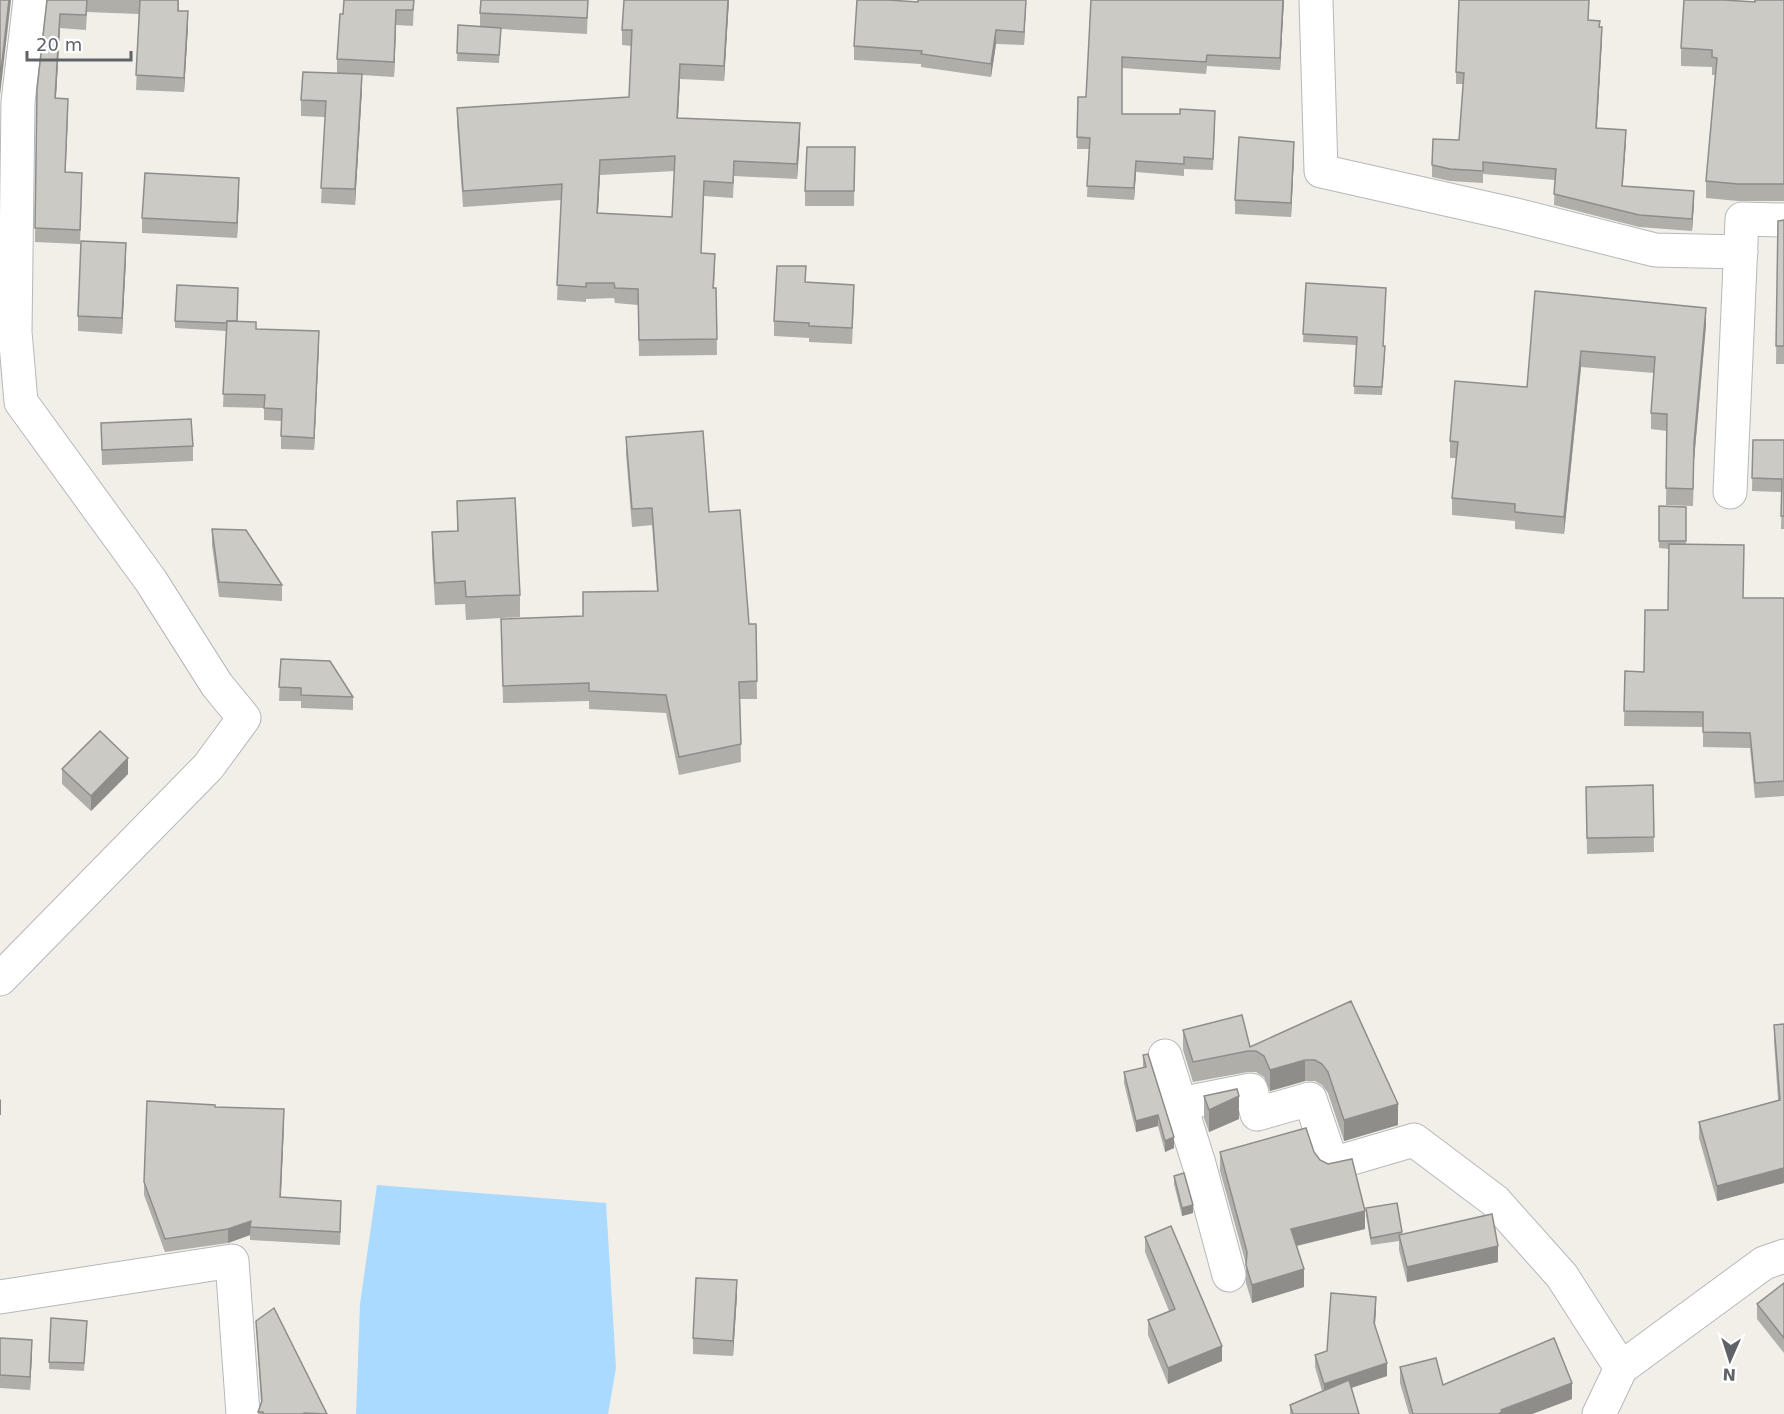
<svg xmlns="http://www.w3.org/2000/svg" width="1784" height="1414" font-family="'DejaVu Sans',sans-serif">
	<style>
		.water { fill: #aadaff }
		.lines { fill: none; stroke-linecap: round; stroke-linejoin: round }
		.minor-casing { stroke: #b5b8bc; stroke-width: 35 }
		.minor { stroke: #fff; stroke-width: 33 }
		.wall { fill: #afaea9; fill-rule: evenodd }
		.shaded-wall { fill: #8f8d8a }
		.building { fill: #cccac5; stroke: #8f8d8a; stroke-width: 1.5; fill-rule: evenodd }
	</style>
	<rect width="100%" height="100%" fill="#f1efe8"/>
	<polygon class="water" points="377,1185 606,1203 616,1368 608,1414 356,1414 360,1304"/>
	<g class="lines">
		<g class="minor-casing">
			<g id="minor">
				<polyline points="1316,0 1321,171 1512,214 1655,250 1741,252"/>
				<polyline points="1730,492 1742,219 1784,220"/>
				<polyline points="0,979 208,767 244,718 217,685 151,581 21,402 15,332 18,102 30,0"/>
				<polyline points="1165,1056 1199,1164 1229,1275"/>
				<polyline points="1180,1104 1251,1090 1257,1114 1310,1099 1332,1164 1414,1140 1495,1201 1562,1276 1621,1368"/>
				<polyline points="0,1297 232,1261 243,1414"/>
				<polyline points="1599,1414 1621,1368 1764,1263 1784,1256"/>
			</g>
		</g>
		<use href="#minor" class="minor"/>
	</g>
	<g class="wall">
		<polygon points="47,0 179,0 179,11 188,26 184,92 136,90 139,14 87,12 86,30 60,28 56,98 68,113 65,172 82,188 80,244 35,242 37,89"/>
		<polygon points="344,0 414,0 413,26 396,25 394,77 362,75 362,89 355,205 321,203 325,117 301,116 301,100 337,73 337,59 343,14"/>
		<polygon points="588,0 587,34 501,29 499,63 457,61 458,25 480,27 480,13"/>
		<path d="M729,0L724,81L680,79L678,118L800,138L797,179L734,176L733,198L704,196L701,253L715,269L714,288H716L717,355L639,356L638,305L615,303L614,298L586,299V302L557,300L561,200L463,207L457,123V108L629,97L632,46L622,45V30ZM675,171L672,217L598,213L600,175Z"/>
		<polygon points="1026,0 1024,45 996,44 991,77 921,67 921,64 854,60 854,46 918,2"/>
		<polygon points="1091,0 1284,0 1280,70 1207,66 1206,74 1122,68 1122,114 1215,123 1213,170 1184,169 1184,176 1136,172 1134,200 1087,197 1089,149 1077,149 1078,97 1086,97"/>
		<polygon points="1754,0 1784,0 1784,201 1738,201 1706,198 1706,181 1715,75 1712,75 1712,67 1681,66 1681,48 1754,2"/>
		<polygon points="1589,20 1600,27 1602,39 1597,128 1626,141 1622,186 1694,203 1692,231 1639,227 1554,205 1555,180 1483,174 1483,183 1450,181 1432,177 1432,165 1459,140 1463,84 1456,84 1456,72"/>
		<polygon points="855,147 854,206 805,206 805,191"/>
		<polygon points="1294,156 1291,217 1235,214 1235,200"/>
		<polygon points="239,194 237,238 142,233 142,218"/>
		<polygon points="1784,220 1784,364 1776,364 1778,221"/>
		<polygon points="126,258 122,334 78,331 78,316"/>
		<polygon points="806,282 854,300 852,344 809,342 809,338 774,336 774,321"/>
		<polygon points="1306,283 1383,346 1385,354 1382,395 1354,394 1356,345 1303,342"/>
		<polygon points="1535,291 1706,325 1694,460 1693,506 1666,505 1667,431 1651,429 1651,413 1654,373 1581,367 1564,534 1515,529 1515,521 1452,515 1452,498 1456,458 1450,458 1450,441 1527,387"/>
		<polygon points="175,321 237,321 256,329 319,344 314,450 281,449 281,421 264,420 264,408 223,407 226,331 175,328"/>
		<polygon points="101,423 193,446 193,461 102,465"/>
		<polygon points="626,437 709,512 749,624 756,624 757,699 740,699 741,762 679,775 666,713 589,709 589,701 503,703 501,619 583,616 657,591 652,525 632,527 626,454"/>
		<polygon points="1753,440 1784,440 1784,529 1781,529 1782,492 1752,491"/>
		<polygon points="457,501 520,595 520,617 466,620 465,604 435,605 432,555 432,532 457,531"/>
		<polygon points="1659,506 1686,507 1686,544 1743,598 1784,598 1784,796 1755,798 1750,748 1703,747 1703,727 1624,726 1625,671 1644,672 1668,610 1669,549 1659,548"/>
		<polygon points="212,529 282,585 282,601 219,597 212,545"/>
		<polygon points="281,659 353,697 353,710 301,708 301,701 279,701"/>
		<polygon points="62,769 128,774 91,811 62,784"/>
		<polygon points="1653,785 1654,852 1587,854 1586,787"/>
		<polygon points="1351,1001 1398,1125 1344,1141 1328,1093 1322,1085 1315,1081 1305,1081 1270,1091 1264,1077 1256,1072 1248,1072 1193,1082 1183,1050 1183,1030 1250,1047"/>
		<polygon points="1784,1024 1784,1183 1717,1201 1699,1138 1699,1122 1778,1100 1774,1041 1774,1025"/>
		<polygon points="1143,1055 1174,1148 1165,1152 1158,1126 1136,1132 1124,1083 1124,1072 1143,1068"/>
		<polygon points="1204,1096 1239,1119 1209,1132 1204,1118"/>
		<polygon points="215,1107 284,1123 281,1197 341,1214 340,1245 250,1240 250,1235 228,1243 165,1252 144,1195 144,1182"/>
		<polygon points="1220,1152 1365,1229 1297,1246 1304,1287 1252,1303 1246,1283 1246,1264 1220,1171"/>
		<polygon points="1174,1176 1193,1213 1182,1216 1174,1184"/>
		<polygon points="1397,1203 1402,1234 1498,1262 1407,1282 1399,1250 1399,1241 1371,1245 1366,1216 1366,1208"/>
		<polygon points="1145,1237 1222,1361 1168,1384 1148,1335 1148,1320 1169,1311 1145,1252"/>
		<polygon points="1784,1283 1784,1353 1757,1319 1757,1304"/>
		<polygon points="737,1295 733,1356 693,1354 693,1338"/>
		<polygon points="1376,1309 1375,1326 1387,1376 1351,1388 1359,1414 1290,1414 1290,1405 1322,1391 1315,1367 1315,1355 1327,1351"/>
		<polygon points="256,1321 327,1414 258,1414 261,1403"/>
		<polygon points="87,1328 84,1371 49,1369 49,1362"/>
		<polygon points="0,1338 32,1353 30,1390 0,1388"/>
		<polygon points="1400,1367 1443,1385 1572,1399 1532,1414 1409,1414 1400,1383"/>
	</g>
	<g class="shaded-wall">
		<polygon points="9,0 11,0 0,95 0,80"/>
		<polygon points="728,0 729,0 724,81 724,66"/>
		<polygon points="1026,0 1024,45 1024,32"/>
		<polygon points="1283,0 1284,0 1280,70 1280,58"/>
		<polygon points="396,10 396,25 394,77 394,62"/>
		<polygon points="188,11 188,26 184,92 184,78"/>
		<polygon points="60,14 60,28 55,112 55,98"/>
		<polygon points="1602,27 1602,39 1596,139 1596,128"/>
		<polygon points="996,30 996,44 991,77 991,64"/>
		<polygon points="680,64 680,79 677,133 677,118"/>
		<polygon points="362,74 362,89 355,205 355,189"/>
		<polygon points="68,99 68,113 65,187 65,172"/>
		<polygon points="800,123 800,138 797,179 797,164"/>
		<polygon points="1626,130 1626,141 1622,197 1622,186"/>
		<polygon points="1294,142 1294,156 1291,217 1291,203"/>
		<polygon points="600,160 600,175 597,228 597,213"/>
		<polygon points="1136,161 1136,172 1134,200 1134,188"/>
		<polygon points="239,178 239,194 237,238 237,223"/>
		<polygon points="1694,191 1694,203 1692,231 1692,219"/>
		<polygon points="126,243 126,258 122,334 122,318"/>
		<polygon points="1706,308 1706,325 1694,460 1693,506 1694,443"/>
		<polygon points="319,331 319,344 314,450 314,438"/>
		<polygon points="1581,351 1581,367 1564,534 1564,517"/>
		<polygon points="128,758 128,774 91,811 91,796"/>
		<polygon points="1305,1060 1305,1081 1270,1091 1270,1070"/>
		<polygon points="1239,1096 1239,1119 1209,1132 1209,1110"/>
		<polygon points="1,1099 1,1115 0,1115 0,1100"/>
		<polygon points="1398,1104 1398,1125 1344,1141 1344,1120"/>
		<polygon points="284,1109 284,1123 280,1210 280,1197"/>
		<polygon points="1158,1115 1158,1126 1136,1132 1136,1121"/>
		<polygon points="1174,1137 1174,1148 1165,1152 1165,1141"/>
		<polygon points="1784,1168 1784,1183 1717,1201 1717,1186"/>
		<polygon points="1193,1205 1193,1213 1182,1216 1182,1208"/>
		<polygon points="1365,1211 1365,1229 1291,1247 1291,1229"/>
		<polygon points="251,1221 250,1235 228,1243 228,1229"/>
		<polygon points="1498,1246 1498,1262 1407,1282 1407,1267"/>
		<polygon points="1304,1269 1304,1287 1252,1303 1252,1285"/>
		<polygon points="737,1280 737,1295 733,1356 733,1341"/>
		<polygon points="1376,1297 1376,1309 1374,1336 1374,1323"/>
		<polygon points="32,1340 32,1353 30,1390 30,1377"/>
		<polygon points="1222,1346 1222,1361 1168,1384 1168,1368"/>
		<polygon points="1387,1363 1387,1376 1324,1397 1324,1384"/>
		<polygon points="1572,1383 1572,1399 1532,1414 1498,1414 1501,1410"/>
	</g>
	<g class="building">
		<polygon points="0,0 9,0 0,80"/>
		<polygon points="47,0 87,0 86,15 60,14 55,98 68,99 65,172 82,173 80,230 35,228 37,89"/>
		<polygon points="140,0 178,0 178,11 188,11 184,78 136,75"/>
		<polygon points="344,0 414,0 413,10 396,10 394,62 337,59 340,14 343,14"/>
		<polygon points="481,0 588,0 587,18 480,13"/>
		<path d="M624,0H728L724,66L680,64L677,118L800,123L797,164L734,161L733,183L704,181L701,253L715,254L713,288H716L717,339L639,340L638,289L615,288L614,283H586V287L557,285L562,184L463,191L457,108L629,97L632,30H622ZM675,156L672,217L597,213L600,160Z"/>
		<polygon points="857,0 888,0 918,2 918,0 1026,0 1024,32 996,30 991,64 921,54 922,51 854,46"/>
		<polygon points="1091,0 1283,0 1280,58 1207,55 1206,62 1122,57 1122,114 1180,114 1180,109 1215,111 1213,159 1184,157 1184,164 1136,161 1134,188 1087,186 1090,138 1077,137 1078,97 1086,97"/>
		<polygon points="1459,0 1589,0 1588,20 1600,21 1599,27 1602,27 1596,128 1626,130 1622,186 1694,191 1692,219 1639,215 1554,194 1556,169 1483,162 1483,171 1450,169 1432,165 1433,139 1459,140 1464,73 1456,72"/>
		<polygon points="1684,0 1724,0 1755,2 1755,0 1784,0 1784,184 1738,184 1706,181 1717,58 1712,57 1712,50 1681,48"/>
		<polygon points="458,25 501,28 499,55 457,53"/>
		<polygon points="303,72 362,74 355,189 321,188 326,101 301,100"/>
		<polygon points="1239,137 1294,142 1291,203 1235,200"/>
		<polygon points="807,147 855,147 854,191 805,191"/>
		<polygon points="145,173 239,178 237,223 142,218"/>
		<polygon points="1784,220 1784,346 1776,346 1778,221"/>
		<polygon points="81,241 126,243 122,318 78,316"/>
		<polygon points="777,266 806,266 805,282 854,285 852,328 809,326 809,323 774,321"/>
		<polygon points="1306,283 1386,288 1383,346 1385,346 1382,387 1354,386 1357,337 1303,334"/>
		<polygon points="177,285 238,288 237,321 227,321 226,323 175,321"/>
		<polygon points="1535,291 1706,308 1694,443 1693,489 1666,488 1667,414 1651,413 1655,357 1581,351 1564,517 1515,512 1515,504 1452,498 1458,442 1450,441 1455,381 1527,387"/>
		<polygon points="227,321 256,322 256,329 319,331 314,438 281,436 282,409 264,408 265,395 223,394"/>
		<polygon points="191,419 193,446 102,450 101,423"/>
		<polygon points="703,431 709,512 740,510 749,624 756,624 757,681 739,682 741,744 679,757 666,695 589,691 589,683 503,686 501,619 583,616 583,592 658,591 652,508 632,509 626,437"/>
		<polygon points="1753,440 1784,440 1784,516 1781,516 1782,479 1752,478"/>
		<polygon points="515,498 520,595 466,597 465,581 435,583 432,532 458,531 457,501"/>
		<polygon points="1659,506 1686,507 1686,541 1659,541"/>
		<polygon points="212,529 246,530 282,585 219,582"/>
		<polygon points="1669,544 1744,545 1743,598 1784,598 1784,781 1755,783 1750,733 1703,732 1703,712 1624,711 1625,671 1644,672 1645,610 1668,610"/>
		<polygon points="281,659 330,661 353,697 301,695 301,688 279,687"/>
		<polygon points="100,731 128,758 91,796 62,769"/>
		<polygon points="1653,785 1654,837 1587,838 1586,787"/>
		<polygon points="1351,1001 1398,1104 1344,1120 1328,1072 1322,1064 1315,1060 1305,1060 1270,1070 1264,1056 1256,1051 1248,1051 1193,1062 1183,1030 1242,1015 1250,1047"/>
		<polygon points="1784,1024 1784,1168 1717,1186 1699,1122 1780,1100 1774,1025"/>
		<polygon points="1148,1054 1174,1137 1165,1141 1158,1115 1136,1121 1124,1072 1146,1067 1143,1055"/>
		<polygon points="1237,1089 1239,1096 1209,1110 1204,1096"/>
		<polygon points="147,1101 215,1105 215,1107 284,1109 280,1197 341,1201 340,1232 250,1227 251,1221 228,1229 165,1239 144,1182"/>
		<polygon points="1306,1128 1314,1152 1320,1160 1328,1164 1352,1159 1365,1211 1291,1229 1304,1269 1252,1285 1246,1265 1247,1252 1220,1152"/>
		<polygon points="1184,1173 1193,1205 1182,1208 1174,1176"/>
		<polygon points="1397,1203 1402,1232 1371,1238 1366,1208"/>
		<polygon points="1492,1214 1498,1246 1407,1267 1399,1235"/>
		<polygon points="1171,1226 1222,1346 1168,1368 1148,1320 1175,1309 1145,1237"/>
		<polygon points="696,1278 737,1280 733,1341 693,1338"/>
		<polygon points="1784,1283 1784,1338 1757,1304"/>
		<polygon points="1331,1293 1376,1297 1374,1323 1387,1363 1324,1384 1315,1355 1327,1351"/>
		<polygon points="274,1308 327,1414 304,1413 304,1414 263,1414 263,1412 258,1412 262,1401 256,1321"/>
		<polygon points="51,1318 87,1321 84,1363 49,1362"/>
		<polygon points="0,1338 32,1340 30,1377 0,1375"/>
		<polygon points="1554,1338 1572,1383 1501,1410 1502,1412 1498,1414 1413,1414 1400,1367 1436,1358 1443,1385"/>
		<polygon points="1349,1380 1359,1414 1293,1414 1290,1405"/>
	</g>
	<g transform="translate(1730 1360) rotate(183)" stroke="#ffffff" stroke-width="4.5" paint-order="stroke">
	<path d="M0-4.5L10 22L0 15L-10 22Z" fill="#5f6368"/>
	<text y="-9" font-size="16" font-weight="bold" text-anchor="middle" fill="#5f6368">N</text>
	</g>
	<path d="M27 51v9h104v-9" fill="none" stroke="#5f6368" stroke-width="3"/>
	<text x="36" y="51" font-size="18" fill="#5f6368" stroke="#ffffff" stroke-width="4.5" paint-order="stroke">20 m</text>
</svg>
